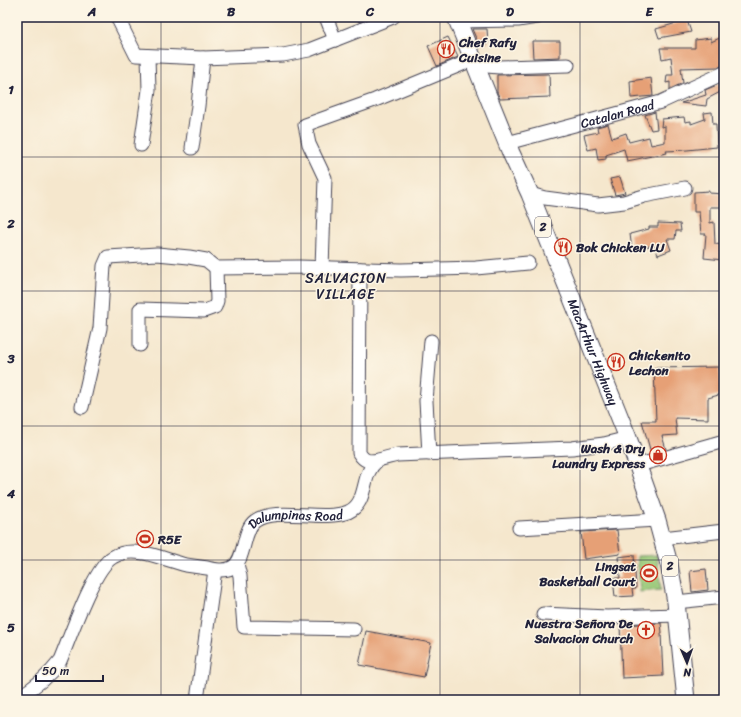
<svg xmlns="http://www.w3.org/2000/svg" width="741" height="717" font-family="Sriracha,sans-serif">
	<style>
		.green { fill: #98c877; stroke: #5d7559 }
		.building { fill: #e6a076 }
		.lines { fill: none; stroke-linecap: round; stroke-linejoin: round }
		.minor-casing { stroke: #424051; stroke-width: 15 }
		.major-casing { stroke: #424051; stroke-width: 19 }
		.minor { stroke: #fff; stroke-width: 13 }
		.major { stroke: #fff; stroke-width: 17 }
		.grid { fill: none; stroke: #22223b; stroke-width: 1; stroke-opacity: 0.55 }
		.labels { text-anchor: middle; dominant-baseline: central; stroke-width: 3; stroke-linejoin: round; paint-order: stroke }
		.shield { fill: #fcf5e5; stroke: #63616e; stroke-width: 1 }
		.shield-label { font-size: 12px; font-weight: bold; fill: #22223b }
		.poi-label { font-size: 13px; font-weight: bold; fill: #22223b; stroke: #fcf5e5; text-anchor: start }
		.street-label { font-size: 13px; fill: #22223b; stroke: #fcf5e5 }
		.neighbourhood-label { font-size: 14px; letter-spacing: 1px; fill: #22223b; stroke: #fcf5e5 }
		.neatline { fill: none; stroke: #22223b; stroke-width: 1.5 }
		.grid-label { font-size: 13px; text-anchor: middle; font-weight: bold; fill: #22223b }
	</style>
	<rect width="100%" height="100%" fill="#fcf5e5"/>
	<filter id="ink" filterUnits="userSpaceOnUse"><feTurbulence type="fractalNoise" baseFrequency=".025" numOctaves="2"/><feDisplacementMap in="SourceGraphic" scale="8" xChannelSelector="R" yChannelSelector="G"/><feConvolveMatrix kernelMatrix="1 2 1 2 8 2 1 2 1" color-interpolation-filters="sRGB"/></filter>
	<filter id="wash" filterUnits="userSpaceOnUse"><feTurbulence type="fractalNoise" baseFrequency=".012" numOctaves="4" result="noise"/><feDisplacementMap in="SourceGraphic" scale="16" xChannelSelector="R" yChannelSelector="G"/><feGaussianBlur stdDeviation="0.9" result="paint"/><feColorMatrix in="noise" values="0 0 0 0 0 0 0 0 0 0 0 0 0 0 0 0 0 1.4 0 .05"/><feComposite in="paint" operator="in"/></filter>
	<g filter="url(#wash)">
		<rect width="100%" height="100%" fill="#f5e7cd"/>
		<polygon class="green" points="657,555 661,590 640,592 637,556"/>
		<g id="blocks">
			<g class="building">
				<polygon points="357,17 371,17 359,22"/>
				<polygon points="687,20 691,32 659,38 656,29"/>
				<polygon points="472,29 487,29 488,43 479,45"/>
				<polygon points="724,36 724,65 719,67 681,68 683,83 670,89 670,82 666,83 667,75 673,75 671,57 662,59 660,48 695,48 695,40 711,38 711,42"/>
				<polygon points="448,37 458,57 437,66 428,46"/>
				<polygon points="532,41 560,41 560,57 533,58"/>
				<polygon points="549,74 550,97 500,99 497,92 497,75"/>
				<polygon points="651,78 653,96 631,98 630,81"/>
				<polygon points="724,82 724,90 707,99 706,106 681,103 706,95 705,90"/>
				<polygon points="655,112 657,129 651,130 645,115"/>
				<polygon points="712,112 713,124 716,124 717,147 687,150 666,151 667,153 627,161 624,149 606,155 606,159 598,160 596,148 588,150 584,135 598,132 597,127 608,124 612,138 626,133 629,142 649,137 651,145 665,142 665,126 661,127 662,119 684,117 685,122 691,121 691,124 705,119 704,113"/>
				<polygon points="620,177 625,193 615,195 610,179"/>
				<polygon points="709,191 709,193 724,194 724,207 710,207 710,223 714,222 715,244 724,245 723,260 704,258 706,234 701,234 699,212 694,212 694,192"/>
				<polygon points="658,223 680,224 681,231 676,231 675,239 667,239 671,250 658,255 654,245 632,250 630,234 649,229 649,227 658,227"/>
				<polygon points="719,367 722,394 708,398 708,419 675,418 677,435 662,436 666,449 651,453 642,421 656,421 654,368"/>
				<polygon points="617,530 620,554 584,559 581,532"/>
				<polygon points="634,555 636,589 632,589 633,596 615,597 613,578 620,578 618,557"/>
				<polygon points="706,569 708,590 692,592 690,571"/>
				<polygon points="661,623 662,633 661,633 663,676 622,678 620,625"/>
				<polygon points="366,631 431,643 424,677 359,665"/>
			</g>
		</g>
	</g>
	<g filter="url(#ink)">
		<use href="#blocks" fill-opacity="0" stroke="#424051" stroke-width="1"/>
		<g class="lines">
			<g class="minor-casing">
				<g id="minor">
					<polyline points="117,17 136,55 203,58 283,55 309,50 393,17"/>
					<polyline points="326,17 335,40"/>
					<polyline points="458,21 518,20 537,17"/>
					<polyline points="475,65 499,67 568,65"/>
					<path id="s1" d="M507,143L661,102L724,73"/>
					<polyline points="141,145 149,90 148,56"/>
					<polyline points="192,148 198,106 203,58"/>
					<polyline points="530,194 545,198 598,205 624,202 644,196 685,188"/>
					<polyline points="322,268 325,178 309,144 305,125 375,100 472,60"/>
					<path d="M360,269L359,453C364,461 368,462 378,460"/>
					<polyline points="140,345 140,309 204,311 215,307 217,301 216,268"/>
					<polyline points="82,407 100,328 104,266 108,257 157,254 189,257 206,260 216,268 299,267 401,270 476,268 528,263"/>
					<polyline points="429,454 426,401 431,341"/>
					<polyline points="639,465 724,441"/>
					<polyline points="519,528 657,520"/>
					<polyline points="663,538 724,531"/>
					<polyline points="237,564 240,576 244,627 354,629"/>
					<polyline points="676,602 724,597"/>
					<polyline points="543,614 607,617 678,615"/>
					<path id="s2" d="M17,698C34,688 48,677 60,661C70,638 93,568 113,557C135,544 164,560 186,565C193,566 200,567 207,568C214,570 225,571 231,568C246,562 242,530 255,521C275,506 322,522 348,512C369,503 360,474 377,461C382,458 391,457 397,455L572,448L604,444L628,438"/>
					<polyline points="197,700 215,570"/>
				</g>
			</g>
			<g class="major-casing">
				<g id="major">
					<path id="s3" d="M456,17L511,153L530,194L628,438L657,520L669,564L676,602L686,700"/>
				</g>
			</g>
			<use href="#minor" class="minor"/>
			<use href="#major" class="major"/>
		</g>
	</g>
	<path class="grid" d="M161,17V700M301,17V700M440,17V700M580,17V700M17,157H724M17,291H724M17,426H724M17,560H724"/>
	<defs>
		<g id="restaurant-ring" transform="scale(0.9)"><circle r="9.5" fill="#fcf5e5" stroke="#c8321e" stroke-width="1.5"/><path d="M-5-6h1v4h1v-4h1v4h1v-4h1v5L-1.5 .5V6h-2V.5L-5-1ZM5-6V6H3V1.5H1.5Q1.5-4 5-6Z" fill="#c8321e"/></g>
		<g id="shop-ring" transform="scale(0.9)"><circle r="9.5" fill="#fcf5e5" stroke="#c8321e" stroke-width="1.5"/><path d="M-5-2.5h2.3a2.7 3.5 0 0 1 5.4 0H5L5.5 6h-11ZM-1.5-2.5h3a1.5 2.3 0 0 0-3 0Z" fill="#c8321e"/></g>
		<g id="stadium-ring" transform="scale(0.9)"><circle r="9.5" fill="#fcf5e5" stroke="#c8321e" stroke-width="1.5"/><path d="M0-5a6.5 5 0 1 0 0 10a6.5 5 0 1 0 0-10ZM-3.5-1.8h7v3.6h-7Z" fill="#c8321e"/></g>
		<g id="church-ring" transform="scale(0.9)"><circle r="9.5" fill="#fcf5e5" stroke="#c8321e" stroke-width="1.5"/><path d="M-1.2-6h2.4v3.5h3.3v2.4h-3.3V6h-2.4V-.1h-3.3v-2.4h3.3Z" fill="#c8321e"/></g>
	</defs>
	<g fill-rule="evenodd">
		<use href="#restaurant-ring" x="446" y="49"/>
		<use href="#restaurant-ring" x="563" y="247"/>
		<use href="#restaurant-ring" x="616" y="362"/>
		<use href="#shop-ring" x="658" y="455"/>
		<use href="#stadium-ring" x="145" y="539"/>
		<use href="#stadium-ring" x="649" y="573"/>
		<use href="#church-ring" x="646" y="630"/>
	</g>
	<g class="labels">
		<g class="shield">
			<rect x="535" y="217" width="16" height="20" rx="3"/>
			<rect x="662" y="556" width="16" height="20" rx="3"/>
		</g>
		<g class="shield-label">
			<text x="543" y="227">2</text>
			<text x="670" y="566">2</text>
		</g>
		<g class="poi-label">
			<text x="459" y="42">Chef Rafy<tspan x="459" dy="15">Cuisine</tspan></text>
			<text x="576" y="247">Bok Chicken LU</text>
			<text x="629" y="355">Chickenito<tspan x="629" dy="15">Lechon</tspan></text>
			<text x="645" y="448" text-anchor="end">Wash &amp; Dry<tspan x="645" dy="15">Laundry Express</tspan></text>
			<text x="158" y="539">R5E</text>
			<text x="636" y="566" text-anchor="end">Lingsat<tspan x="636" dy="15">Basketball Court</tspan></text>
			<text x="633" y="623" text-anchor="end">Nuestra Señora De<tspan x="633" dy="15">Salvacion Church</tspan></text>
		</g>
		<g class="street-label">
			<text stroke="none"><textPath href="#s1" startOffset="114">Catalan Road</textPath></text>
			<text stroke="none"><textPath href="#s3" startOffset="362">MacArthur Highway</textPath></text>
			<text stroke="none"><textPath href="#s2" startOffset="391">Dalumpinas Road</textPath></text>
		</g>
		<g class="neighbourhood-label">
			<text x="346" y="278">SALVACION<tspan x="346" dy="16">VILLAGE</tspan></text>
		</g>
	</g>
	<rect width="741" height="717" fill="none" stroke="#fcf5e5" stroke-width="44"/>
	<g transform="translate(687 663) rotate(178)" stroke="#fcf5e5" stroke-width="3" paint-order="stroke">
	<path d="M0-3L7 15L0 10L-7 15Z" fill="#22223b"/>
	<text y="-6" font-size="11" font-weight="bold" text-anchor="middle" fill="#22223b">N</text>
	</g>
	<path d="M36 675v6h67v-6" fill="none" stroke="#22223b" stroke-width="2"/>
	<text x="42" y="675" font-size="12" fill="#22223b" stroke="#fcf5e5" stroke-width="3" paint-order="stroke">50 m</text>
	<rect x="22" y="22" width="697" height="673" class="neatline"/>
	<g class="grid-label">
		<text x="92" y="16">A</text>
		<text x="231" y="16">B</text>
		<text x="370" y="16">C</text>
		<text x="510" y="16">D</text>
		<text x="649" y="16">E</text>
		<text x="11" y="94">1</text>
		<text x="11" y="228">2</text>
		<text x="11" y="363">3</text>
		<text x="11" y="498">4</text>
		<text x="11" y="632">5</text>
	</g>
</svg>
